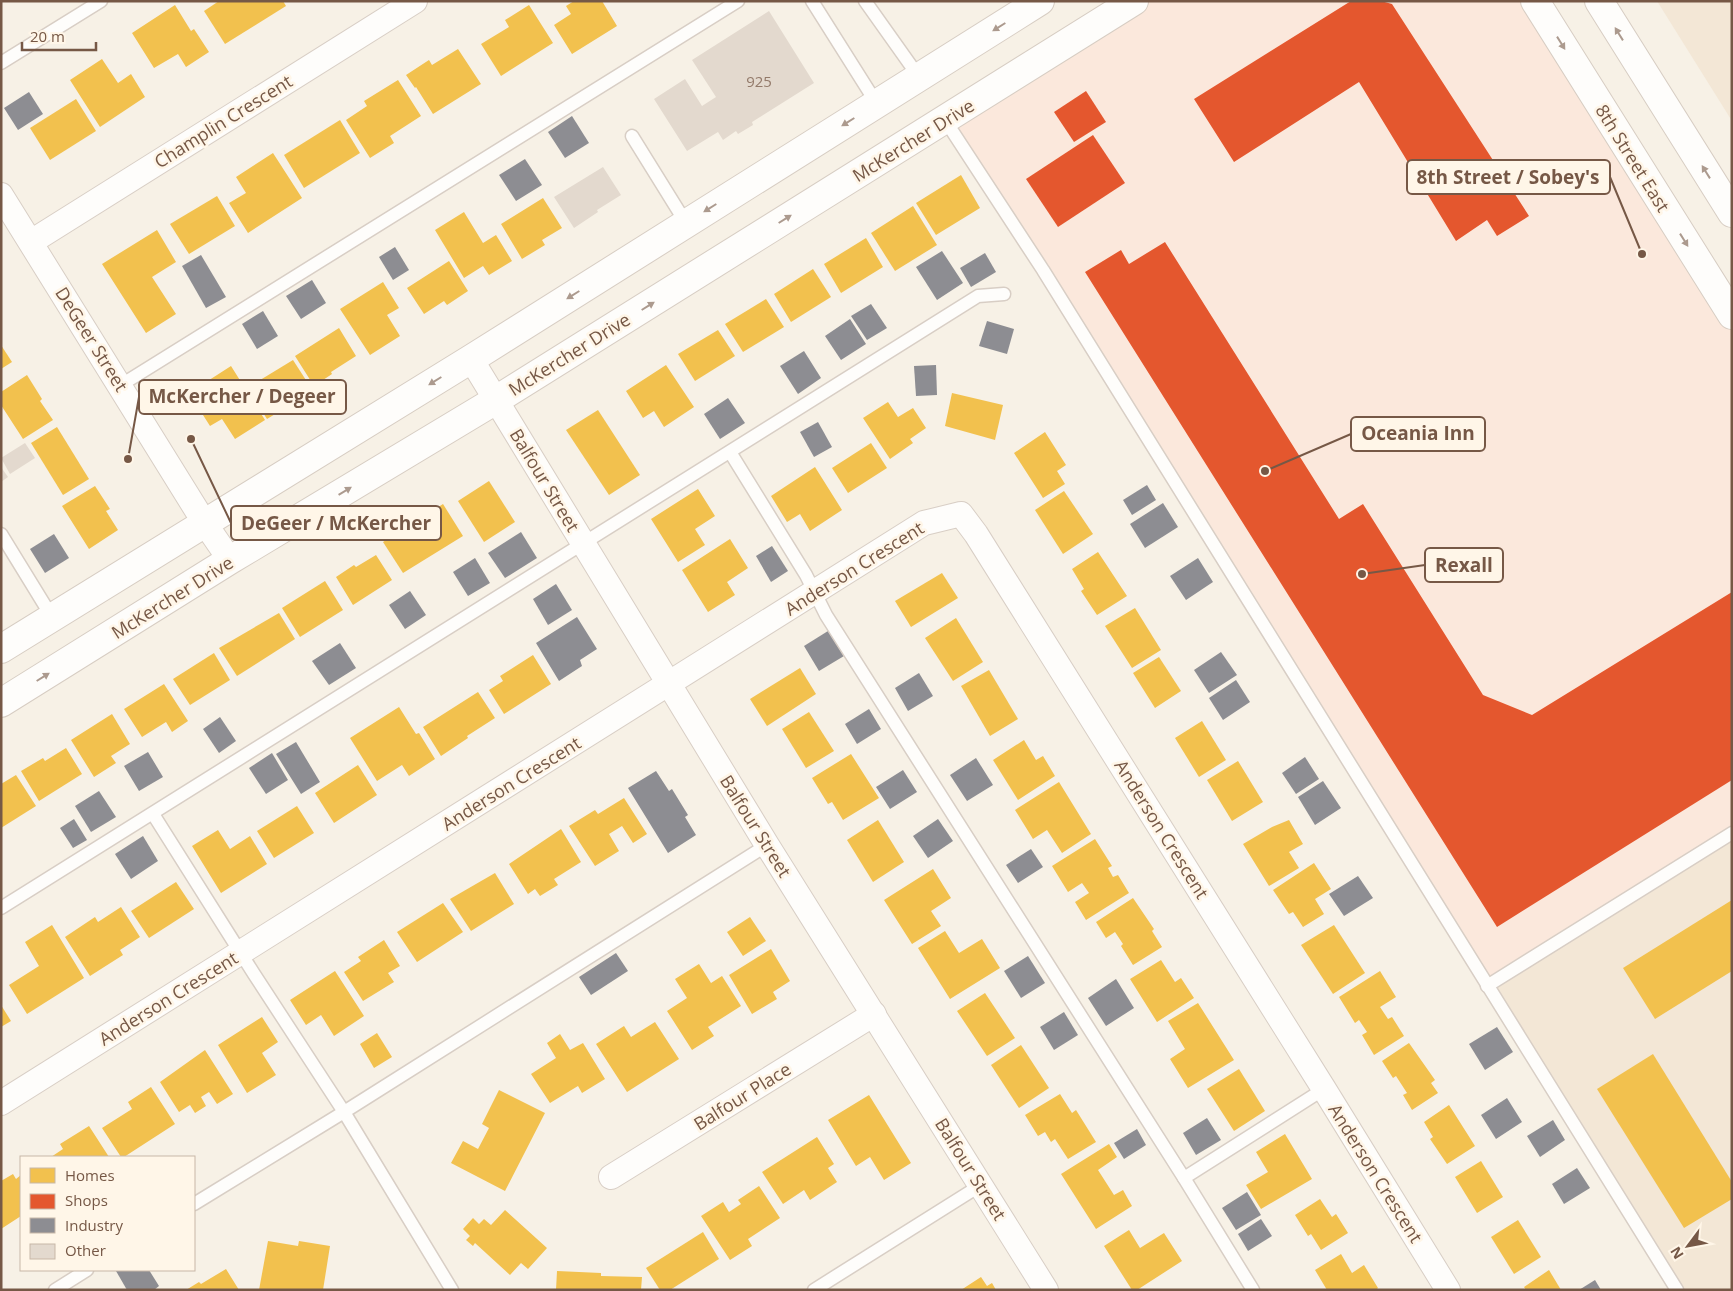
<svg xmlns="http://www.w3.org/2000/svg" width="1733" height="1291" font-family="'Open Sans',sans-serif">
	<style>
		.residential { fill: #f3e7d6 }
		.commercial { fill: #fbe8dc }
		.homes { fill: #f2c14e }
		.shops { fill: #e4572e }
		.industry { fill: #8d8d92 }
		.building { fill: #e3d9ce }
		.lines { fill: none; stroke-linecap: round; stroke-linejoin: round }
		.lane-casing { stroke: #d8cec5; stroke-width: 15 }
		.street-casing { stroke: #d8cec5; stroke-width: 26 }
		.secondary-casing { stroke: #d7cdc3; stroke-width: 30 }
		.lane { stroke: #fefdfb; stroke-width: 12 }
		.street { stroke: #fefdfb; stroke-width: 24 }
		.secondary { stroke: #fefdfb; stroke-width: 28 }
		.oneway { fill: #ac9a8e }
		.labels { text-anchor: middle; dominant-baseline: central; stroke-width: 5; stroke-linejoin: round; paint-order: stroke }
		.number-label { font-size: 15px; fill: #937a6a }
		.street-label { font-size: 18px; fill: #765846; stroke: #fff6e8 }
		.leader { fill: none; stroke: #765846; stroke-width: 2 }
		.callout-dot { fill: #765846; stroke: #fff6e8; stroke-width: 2 }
		.callout { fill: #fff6e8; stroke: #765846; stroke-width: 2 }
		.callout-label { font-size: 19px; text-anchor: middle; font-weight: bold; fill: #765846 }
	</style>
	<rect width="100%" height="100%" fill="#f7f1e6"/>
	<g class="residential">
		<polygon points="1657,1 1732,1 1732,121"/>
		<polygon points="1732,833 1732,1290 1677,1290 1487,986"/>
	</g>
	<polygon class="commercial" points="1134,1 1535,1 1732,315 1732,833 1487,986 945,120"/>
	<g class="homes">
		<polygon points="219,1 283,1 286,6 225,44 204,11"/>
		<polygon points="574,1 602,1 617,26 572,54 554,25 571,14 566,6"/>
		<polygon points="175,5 191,31 194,29 209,52 186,67 178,54 154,68 132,33"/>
		<polygon points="529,5 553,43 501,76 481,44 509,27 505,20"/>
		<polygon points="458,49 481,84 433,114 416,87 415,88 406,75 429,60 432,65"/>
		<polygon points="102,59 118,83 131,74 145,97 100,127 70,80"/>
		<polygon points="398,80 421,116 390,136 394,143 370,158 346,120 367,106 364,101"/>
		<polygon points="76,99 96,131 50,160 30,128"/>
		<polygon points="340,120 360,153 304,188 284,155"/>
		<polygon points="273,153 302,198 248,233 229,203 246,193 236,177"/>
		<polygon points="961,175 980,208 936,235 916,203"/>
		<polygon points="217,196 235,226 189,254 170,224"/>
		<polygon points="543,198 562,228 542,240 545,245 522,259 501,224"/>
		<polygon points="913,206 937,245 895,271 871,233"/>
		<polygon points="464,212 483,243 496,235 512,261 489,275 483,266 464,278 435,230"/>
		<polygon points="157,230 176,262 152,277 176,314 146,333 102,264"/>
		<polygon points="866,238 883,267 841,293 824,264"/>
		<polygon points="449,261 468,291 447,305 444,301 424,314 407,288"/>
		<polygon points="813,269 831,297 791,322 774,294"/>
		<polygon points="383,282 399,308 387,315 400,336 370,355 340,309"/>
		<polygon points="766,299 784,327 743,352 725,324"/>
		<polygon points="339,328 356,356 331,372 332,374 314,386 295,356"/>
		<polygon points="718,330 735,356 695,381 678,354"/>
		<polygon points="1,345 12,362 1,369"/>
		<polygon points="293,360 313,391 267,419 247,388"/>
		<polygon points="666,365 694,407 664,427 654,411 643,418 626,391"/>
		<polygon points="231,366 265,420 235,439 222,419 210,426 189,393"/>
		<polygon points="27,375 42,399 40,401 53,420 23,439 1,405 1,392"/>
		<polygon points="952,393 1003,405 995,440 945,426"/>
		<polygon points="888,402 898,417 913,408 926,428 910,439 913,443 890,459 863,418"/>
		<polygon points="598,410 640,475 609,495 566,430"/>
		<polygon points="57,427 89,479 63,495 31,443"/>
		<polygon points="1045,432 1066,465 1057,471 1065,484 1043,498 1014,453"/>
		<polygon points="871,443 887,468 848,493 832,468"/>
		<polygon points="815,467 842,510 810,531 800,514 787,522 771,496"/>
		<polygon points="489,481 515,522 484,542 458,501"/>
		<polygon points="95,486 110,509 106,511 118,530 89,549 62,506"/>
		<polygon points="698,489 715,516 695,529 705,545 678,562 651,519"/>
		<polygon points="1064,491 1093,534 1063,554 1035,510"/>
		<polygon points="443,504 463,536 403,573 383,542"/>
		<polygon points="730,539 748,568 727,582 735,595 708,612 682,570"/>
		<polygon points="1098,552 1127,596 1097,615 1081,591 1084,589 1072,569"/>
		<polygon points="376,555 392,580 353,605 336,577 354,565 356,567"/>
		<polygon points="942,573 958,598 911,627 895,601"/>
		<polygon points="325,581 343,610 300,637 282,608"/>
		<polygon points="1135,608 1161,650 1132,668 1105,626"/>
		<polygon points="279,613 295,639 237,676 219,648"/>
		<polygon points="956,618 983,662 953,681 925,638"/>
		<polygon points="214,653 230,680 190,705 173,679"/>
		<polygon points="533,655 551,684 504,714 489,690 503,681 500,676"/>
		<polygon points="1159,657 1181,691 1155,708 1133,673"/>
		<polygon points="800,668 816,694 767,726 750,699"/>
		<polygon points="989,670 1018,719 990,736 961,686"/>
		<polygon points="164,684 188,721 172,732 166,722 142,737 124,709"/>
		<polygon points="478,692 495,718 467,736 468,738 441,756 423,727"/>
		<polygon points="399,707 416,734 419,733 435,759 409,776 402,765 377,781 350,738"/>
		<polygon points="809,712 834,751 806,768 782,729"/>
		<polygon points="112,714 130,744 111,756 116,763 94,777 71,740"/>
		<polygon points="1202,721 1226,760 1199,777 1175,738"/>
		<polygon points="1024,740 1036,760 1043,756 1055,776 1018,800 993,760"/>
		<polygon points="66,748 82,774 39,801 21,771 43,758 45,761"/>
		<polygon points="851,754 879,798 843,820 832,802 828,804 812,778"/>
		<polygon points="1238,761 1263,802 1232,821 1207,780"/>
		<polygon points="358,765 377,795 334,823 315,793"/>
		<polygon points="16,775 36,806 1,828 1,784"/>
		<polygon points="1059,782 1091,834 1062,853 1047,830 1033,839 1015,810"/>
		<polygon points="624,798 647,834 633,843 622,826 609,834 619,851 595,866 569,826 595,810 598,814"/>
		<polygon points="297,806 314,833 274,858 257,831"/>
		<polygon points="878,820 904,862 873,882 847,840"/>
		<polygon points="1289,820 1303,844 1289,852 1299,868 1269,886 1243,844 1272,827"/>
		<polygon points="561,829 581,862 554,879 558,885 540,896 535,889 528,894 509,864"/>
		<polygon points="218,830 230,849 250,836 267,864 221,893 192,846"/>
		<polygon points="1095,839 1112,866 1108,868 1113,877 1118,875 1129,893 1086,920 1075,902 1089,893 1082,883 1068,892 1052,866"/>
		<polygon points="1314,863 1331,889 1315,899 1324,914 1303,927 1293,912 1289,914 1273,890"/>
		<polygon points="933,869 951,898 931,911 941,926 912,944 884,900"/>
		<polygon points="495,873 514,904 471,931 450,899"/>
		<polygon points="176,882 194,909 149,938 131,911"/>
		<polygon points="1133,898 1154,929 1152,931 1162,947 1133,965 1121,946 1123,944 1115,932 1106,938 1096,922"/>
		<polygon points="1732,900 1732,971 1655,1019 1623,968"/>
		<polygon points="443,903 463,932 417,962 397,932"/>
		<polygon points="121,907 140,937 120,950 123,955 90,976 65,937 95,917 98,922"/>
		<polygon points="750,917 766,941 743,956 727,932"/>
		<polygon points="52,925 84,978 27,1014 9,985 39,966 25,942"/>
		<polygon points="1334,925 1365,973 1333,994 1301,945"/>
		<polygon points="945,931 959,953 982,939 1000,968 950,999 918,948"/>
		<polygon points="384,940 400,966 388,973 394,982 363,1001 344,972 361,961 358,957"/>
		<polygon points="771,949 790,981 773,992 777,999 752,1014 729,975"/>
		<polygon points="1161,960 1175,982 1181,978 1194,998 1157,1022 1130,979"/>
		<polygon points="699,964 711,983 722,976 741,1006 708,1027 714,1036 692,1050 667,1011 687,998 675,979"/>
		<polygon points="335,971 364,1016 334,1036 321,1015 306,1025 290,1000"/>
		<polygon points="1380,971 1396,997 1380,1007 1388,1019 1392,1017 1404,1036 1374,1055 1362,1035 1367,1032 1359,1020 1355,1023 1339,997"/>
		<polygon points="985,993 1015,1038 987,1056 957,1011"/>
		<polygon points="1198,1003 1234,1060 1188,1088 1170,1059 1185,1049 1168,1021"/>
		<polygon points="1,1005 11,1021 1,1027"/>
		<polygon points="262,1017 278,1042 262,1053 276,1075 247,1093 218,1045"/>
		<polygon points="655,1022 679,1059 627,1092 596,1044 624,1026 631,1037"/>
		<polygon points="377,1033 392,1057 374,1068 360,1044"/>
		<polygon points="560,1034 570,1050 583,1043 605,1079 582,1093 578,1086 550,1103 531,1074 556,1058 547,1043"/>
		<polygon points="1409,1043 1435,1080 1431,1083 1438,1093 1412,1110 1403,1095 1407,1093 1396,1076 1393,1078 1382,1061"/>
		<polygon points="1021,1045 1049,1088 1019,1108 991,1065"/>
		<polygon points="205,1050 233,1094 217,1104 209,1092 201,1097 206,1106 195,1113 190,1105 179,1112 160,1082"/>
		<polygon points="1653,1054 1732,1182 1732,1199 1684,1228 1597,1089"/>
		<polygon points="1239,1069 1265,1111 1234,1131 1207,1089"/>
		<polygon points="151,1087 175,1124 124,1157 121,1157 102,1128 132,1109 128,1102"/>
		<polygon points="499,1090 545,1113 505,1191 451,1163 463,1141 478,1149 489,1128 482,1124"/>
		<polygon points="1060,1094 1072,1113 1076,1110 1096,1142 1068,1159 1055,1139 1051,1142 1045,1132 1038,1136 1025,1115"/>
		<polygon points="869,1095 911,1163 884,1180 870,1157 856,1166 828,1120"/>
		<polygon points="1449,1105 1475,1146 1447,1164 1430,1139 1433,1137 1424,1122"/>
		<polygon points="89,1126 109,1157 51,1157 63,1149 60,1144"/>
		<polygon points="1285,1134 1312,1179 1261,1209 1246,1185 1268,1172 1256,1152"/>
		<polygon points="817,1137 834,1164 828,1168 837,1182 810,1200 804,1190 783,1204 762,1172"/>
		<polygon points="1109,1144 1117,1157 1098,1170 1114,1195 1123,1190 1132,1206 1096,1229 1061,1174"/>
		<polygon points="1481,1161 1503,1197 1477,1213 1455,1177"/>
		<polygon points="13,1174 16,1179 21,1175 21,1216 1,1229 1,1181"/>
		<polygon points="759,1186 780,1218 748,1239 752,1246 730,1260 701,1216 723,1202 729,1212 741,1204 738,1200"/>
		<polygon points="1320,1199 1332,1217 1336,1214 1348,1233 1321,1250 1311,1234 1308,1236 1295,1215"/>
		<polygon points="505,1210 547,1248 528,1269 521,1263 510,1275 475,1243 473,1246 466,1240 470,1236 463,1229 473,1218 479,1224 484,1219 491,1225"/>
		<polygon points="1518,1220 1541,1257 1514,1274 1491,1237"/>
		<polygon points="1129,1230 1140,1248 1164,1233 1182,1261 1137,1290 1132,1290 1104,1246"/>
		<polygon points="703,1232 719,1259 670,1290 660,1290 646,1268"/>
		<polygon points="268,1241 298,1246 299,1241 330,1246 323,1290 259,1290"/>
		<polygon points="1341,1254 1352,1273 1364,1265 1378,1288 1376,1290 1327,1290 1315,1270"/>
		<polygon points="226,1269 239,1290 186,1290 199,1282 201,1284"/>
		<polygon points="1549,1270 1561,1290 1526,1290 1524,1287"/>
		<polygon points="557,1271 601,1273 601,1276 642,1277 641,1290 556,1290"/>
		<polygon points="981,1277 987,1286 992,1283 996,1290 961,1290"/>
	</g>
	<g class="shops">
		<polygon points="1351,1 1381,1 1392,4 1529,216 1497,236 1487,220 1456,241 1359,82 1234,162 1194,99"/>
		<polygon points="1086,91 1106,122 1074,142 1054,112"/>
		<polygon points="1093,135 1125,183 1058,227 1026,179"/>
		<polygon points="1165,242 1339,519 1363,504 1483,695 1532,715 1732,592 1732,780 1497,927 1085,272 1121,250 1129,264"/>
	</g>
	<g class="industry">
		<polygon points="29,92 43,114 18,130 4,108"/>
		<polygon points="572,116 589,143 565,158 548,132"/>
		<polygon points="525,159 542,185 516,201 499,175"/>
		<polygon points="395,247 409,270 393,280 379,257"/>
		<polygon points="942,251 963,283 937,300 916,267"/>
		<polygon points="985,253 996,272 971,287 960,268"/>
		<polygon points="201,255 226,297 206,308 182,266"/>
		<polygon points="312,280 326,303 301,319 286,296"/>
		<polygon points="871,304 887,328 867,340 851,316"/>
		<polygon points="263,311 278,336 257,349 242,324"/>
		<polygon points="850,319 866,344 841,360 825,336"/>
		<polygon points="987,321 1014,329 1007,354 979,346"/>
		<polygon points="804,351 821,378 798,394 780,366"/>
		<polygon points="936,365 937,395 916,396 914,366"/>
		<polygon points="728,398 745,423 720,439 704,414"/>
		<polygon points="818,422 832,447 814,457 800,432"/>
		<polygon points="1147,485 1156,500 1132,515 1123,500"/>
		<polygon points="1163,503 1178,527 1145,548 1130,524"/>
		<polygon points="521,532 537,558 505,578 488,553"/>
		<polygon points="54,534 69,558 45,573 30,549"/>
		<polygon points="772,546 788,571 771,582 756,556"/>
		<polygon points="475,558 490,583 468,596 453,572"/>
		<polygon points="1198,558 1213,582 1186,600 1170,576"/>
		<polygon points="556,584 572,610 548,625 533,599"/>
		<polygon points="410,591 426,615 405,629 389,605"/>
		<polygon points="577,617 597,649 580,660 582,666 559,681 536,643"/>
		<polygon points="828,631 844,656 819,671 804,646"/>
		<polygon points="340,643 356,668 329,685 312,661"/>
		<polygon points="1221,652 1237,675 1209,693 1194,670"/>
		<polygon points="919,673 933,696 908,711 895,688"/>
		<polygon points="1236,680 1250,702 1223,720 1209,698"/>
		<polygon points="869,709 881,729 857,744 845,724"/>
		<polygon points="220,717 236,741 219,753 203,729"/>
		<polygon points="296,742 320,782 301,794 276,754"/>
		<polygon points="148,752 163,777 139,791 124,766"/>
		<polygon points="272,753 288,780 266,794 249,768"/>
		<polygon points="1305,757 1319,779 1296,794 1282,773"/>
		<polygon points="976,758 993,785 967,801 950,775"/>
		<polygon points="903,770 917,792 890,809 876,787"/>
		<polygon points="656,771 669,791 672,789 688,815 685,817 696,835 668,853 628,788"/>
		<polygon points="1323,781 1341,808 1315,825 1298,797"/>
		<polygon points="99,791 116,817 91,832 75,806"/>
		<polygon points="74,819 87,840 73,848 60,828"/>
		<polygon points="938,819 953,841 928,858 913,836"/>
		<polygon points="143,836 158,861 131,879 115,854"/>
		<polygon points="1031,849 1043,867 1018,883 1006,865"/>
		<polygon points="1358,876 1373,898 1344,916 1329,894"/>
		<polygon points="616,953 628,971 591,995 579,977"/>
		<polygon points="1028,956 1045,983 1021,998 1004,971"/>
		<polygon points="1116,979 1134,1008 1106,1026 1088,998"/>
		<polygon points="1064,1012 1078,1035 1054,1050 1040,1027"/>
		<polygon points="1497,1027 1513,1052 1485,1070 1469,1044"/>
		<polygon points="1507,1098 1522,1122 1496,1139 1481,1115"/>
		<polygon points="1207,1118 1221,1140 1196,1155 1183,1133"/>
		<polygon points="1553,1120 1565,1140 1540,1157 1527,1136"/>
		<polygon points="1137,1129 1146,1145 1124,1159 1114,1143"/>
		<polygon points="1577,1168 1590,1188 1564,1204 1552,1184"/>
		<polygon points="1247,1192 1261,1215 1236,1230 1222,1208"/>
		<polygon points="1261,1219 1272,1236 1248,1251 1238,1234"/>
		<polygon points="118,1270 149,1270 159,1286 154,1290 127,1290 116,1271"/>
		<polygon points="1595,1280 1601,1290 1579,1290"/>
	</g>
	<g class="building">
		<polygon points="769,11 814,83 752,122 753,125 738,134 736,131 723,140 718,132 687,151 654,99 685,79 702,106 716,97 692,60"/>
		<polygon points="603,167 621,195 597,210 598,212 574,228 554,197"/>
		<polygon points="25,443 35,458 10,474 1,458"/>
		<polygon points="1,467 8,477 1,482"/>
	</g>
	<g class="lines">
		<g class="lane-casing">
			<g id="lane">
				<polyline points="812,1 877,104"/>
				<polyline points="865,1 919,77"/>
				<polyline points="1,63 101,1"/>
				<polyline points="945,120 1043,270 1677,1290"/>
				<polyline points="632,136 686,223"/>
				<polyline points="121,385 738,1"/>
				<polyline points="730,452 806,575 826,615 1184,1178 1253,1290"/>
				<polyline points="1,534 52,617"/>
				<polyline points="153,814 254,974 344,1112 452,1290"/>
				<polyline points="1,908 978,296 1004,294"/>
				<polyline points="1487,986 1732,833"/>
				<polyline points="1184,1178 1324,1089"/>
				<polyline points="194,1204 344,1112 767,845"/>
				<polyline points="55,1290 87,1270"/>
				<polyline points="814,1290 981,1185"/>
			</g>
		</g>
		<g class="street-casing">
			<g id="street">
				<polyline points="1,195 204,522 230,560"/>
				<polyline points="31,242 415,1"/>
				<polyline points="471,359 767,845 1046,1290"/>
				<polyline points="1,1103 924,523 961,514 976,534 1324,1089 1448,1290"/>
				<polyline points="611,1177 874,1014"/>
			</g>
		</g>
		<g class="secondary-casing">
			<g id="secondary">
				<polyline points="1535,1 1732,315"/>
				<polyline points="1599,1 1732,213"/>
				<polyline points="1,649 471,359 1040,1"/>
				<polyline points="1,703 230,560 496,400 1134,1"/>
			</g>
		</g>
		<use href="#lane" class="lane"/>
		<use href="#street" class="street"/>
		<use href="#secondary" class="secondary"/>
	</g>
	<defs><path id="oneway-solid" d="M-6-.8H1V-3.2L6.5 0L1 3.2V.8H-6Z" transform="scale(1.25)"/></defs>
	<g class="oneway">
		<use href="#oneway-solid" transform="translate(999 27) rotate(148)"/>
		<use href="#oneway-solid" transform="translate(1619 34) rotate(-122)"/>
		<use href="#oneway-solid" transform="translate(1561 43) rotate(58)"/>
		<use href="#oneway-solid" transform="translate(848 122) rotate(148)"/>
		<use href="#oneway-solid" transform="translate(1706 172) rotate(-122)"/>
		<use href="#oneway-solid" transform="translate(710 208) rotate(148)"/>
		<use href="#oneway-solid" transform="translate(785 219) rotate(-32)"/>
		<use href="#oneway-solid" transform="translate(1684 240) rotate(58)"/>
		<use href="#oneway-solid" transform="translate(573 295) rotate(148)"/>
		<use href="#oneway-solid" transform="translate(648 306) rotate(-32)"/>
		<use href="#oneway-solid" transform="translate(435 381) rotate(148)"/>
		<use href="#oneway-solid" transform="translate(345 491) rotate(-31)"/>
		<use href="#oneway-solid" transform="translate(43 677) rotate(-32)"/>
	</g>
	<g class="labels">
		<g class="number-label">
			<text x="759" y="81">925</text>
		</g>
		<g class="street-label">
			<text transform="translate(223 121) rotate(-32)">Champlin Crescent</text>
			<text transform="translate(913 140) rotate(-32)">McKercher Drive</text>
			<text transform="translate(1633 158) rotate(58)">8th Street East</text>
			<text transform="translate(92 339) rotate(58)">DeGeer Street</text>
			<text transform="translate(569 354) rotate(-32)">McKercher Drive</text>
			<text transform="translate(545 480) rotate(59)">Balfour Street</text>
			<text transform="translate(854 568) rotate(-32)">Anderson Crescent</text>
			<text transform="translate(172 597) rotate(-32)">McKercher Drive</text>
			<text transform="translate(511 783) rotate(-32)">Anderson Crescent</text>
			<text transform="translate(756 826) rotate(58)">Balfour Street</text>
			<text transform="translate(1162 829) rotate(58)">Anderson Crescent</text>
			<text transform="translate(168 998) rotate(-32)">Anderson Crescent</text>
			<text transform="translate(742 1096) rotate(-32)">Balfour Place</text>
			<text transform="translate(971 1169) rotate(58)">Balfour Street</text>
			<text transform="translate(1376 1173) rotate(58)">Anderson Crescent</text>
		</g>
	</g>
	<path class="leader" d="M1642 254L1610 177M128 459L139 397M1265 471L1351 434M191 439L231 523M1362 574L1425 565"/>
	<g class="callout-dot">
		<circle cx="1642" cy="254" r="5"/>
		<circle cx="128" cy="459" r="5"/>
		<circle cx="1265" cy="471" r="5"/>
		<circle cx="191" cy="439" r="5"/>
		<circle cx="1362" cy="574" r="5"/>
	</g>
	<g class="callout">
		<rect x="1407" y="160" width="203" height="34" rx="5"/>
		<rect x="139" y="380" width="207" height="34" rx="5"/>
		<rect x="1351" y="417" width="134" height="34" rx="5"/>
		<rect x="231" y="506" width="210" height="34" rx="5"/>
		<rect x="1425" y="548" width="78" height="34" rx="5"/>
	</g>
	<g class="callout-label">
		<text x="1508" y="184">8th Street / Sobey's</text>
		<text x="242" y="403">McKercher / Degeer</text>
		<text x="1418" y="440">Oceania Inn</text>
		<text x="336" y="530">DeGeer / McKercher</text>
		<text x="1464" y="572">Rexall</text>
	</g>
	<rect width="1733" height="1291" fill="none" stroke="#765846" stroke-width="5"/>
	<rect x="20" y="1156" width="175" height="115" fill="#fff6e8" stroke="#c8b7a7"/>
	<rect x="30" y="1168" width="25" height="15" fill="#f2c14e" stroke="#c8b7a7"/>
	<text x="65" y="1181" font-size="15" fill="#765846">Homes</text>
	<rect x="30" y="1194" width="25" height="15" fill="#e4572e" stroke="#c8b7a7"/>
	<text x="65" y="1206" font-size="15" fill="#765846">Shops</text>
	<rect x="30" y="1218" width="25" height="15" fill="#8d8d92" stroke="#c8b7a7"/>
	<text x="65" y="1231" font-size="15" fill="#765846">Industry</text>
	<rect x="30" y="1244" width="25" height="15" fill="#e3d9ce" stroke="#c8b7a7"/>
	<text x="65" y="1256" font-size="15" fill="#765846">Other</text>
	<g transform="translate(1688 1246) rotate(238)" stroke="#fff6e8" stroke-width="4" paint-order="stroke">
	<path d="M0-4L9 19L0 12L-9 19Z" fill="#765846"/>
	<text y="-8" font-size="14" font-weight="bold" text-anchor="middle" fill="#765846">N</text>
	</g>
	<path d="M22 42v8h74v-8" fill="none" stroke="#765846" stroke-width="2.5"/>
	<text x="30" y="42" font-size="15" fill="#765846" stroke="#fff6e8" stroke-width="4" paint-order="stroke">20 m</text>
</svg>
